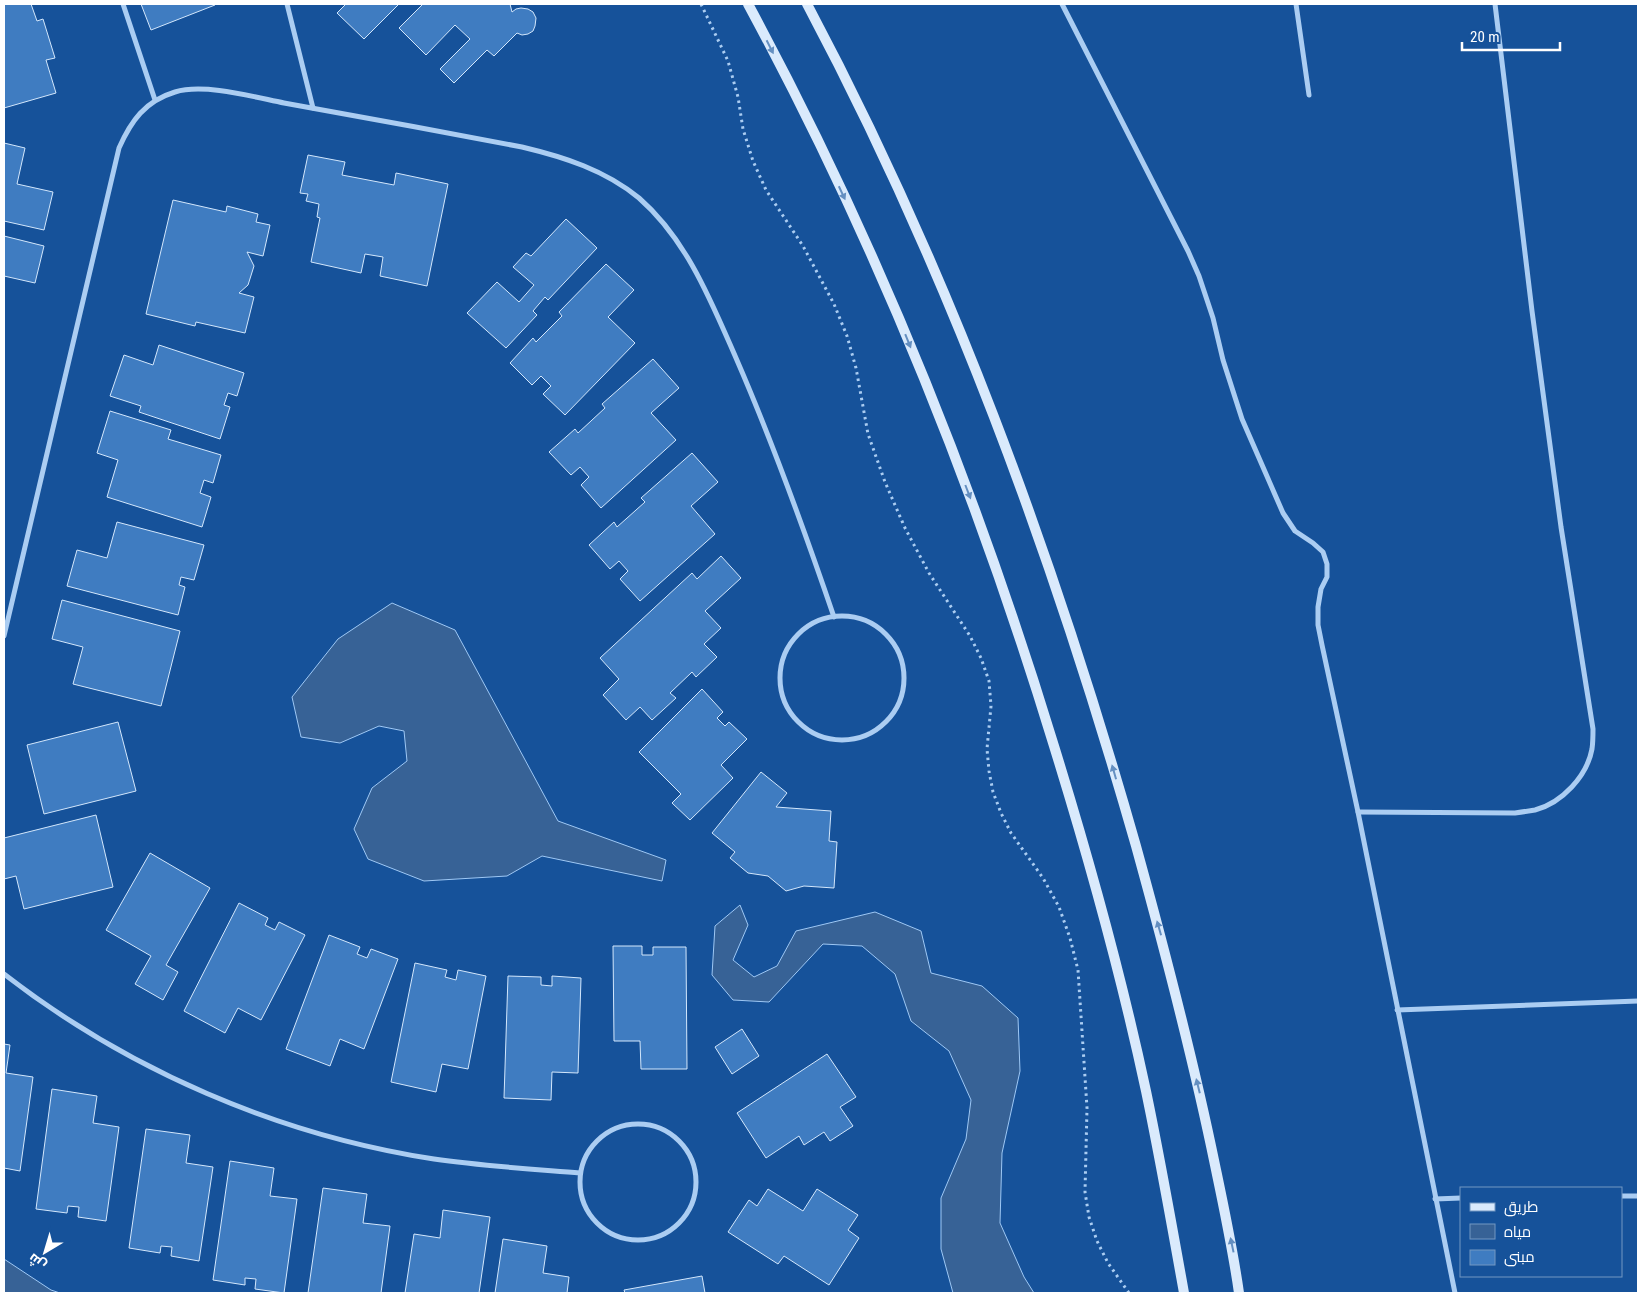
<svg xmlns="http://www.w3.org/2000/svg" width="1642" height="1297" font-family="'Roboto Condensed',Cairo,sans-serif">
	<style>
		.water { fill: #376296; stroke: #9ec8f5 }
		.building { fill: #3f7cc1; stroke: #d3e7fc }
		.lines { fill: none; stroke-linecap: round; stroke-linejoin: round }
		.path { stroke: #abcdf2; stroke-width: 3; stroke-dasharray: 2.5 4; stroke-linecap: butt }
		.street { stroke: #abcdf2; stroke-width: 5 }
		.secondary { stroke: #daeafc; stroke-width: 10 }
		.oneway { fill: #648fc1 }
	</style>
	<rect width="100%" height="100%" fill="#16529a"/>
	<g class="water">
		<polygon points="392,603 455,630 558,821 666,860 662,881 542,856 507,876 424,881 368,859 354,829 372,788 407,761 404,731 379,726 340,743 301,737 292,697 338,639"/>
		<polygon points="740,905 748,925 733,960 754,977 777,966 796,931 875,912 921,931 931,973 982,986 1018,1018 1020,1071 1002,1153 1000,1223 1024,1277 1034,1293 953,1293 941,1249 941,1198 966,1139 971,1100 949,1051 911,1021 895,974 862,946 823,944 769,1002 733,1000 712,975 715,926"/>
		<polygon points="4,1259 51,1290 60,1293 4,1293"/>
	</g>
	<g class="building">
		<polygon points="4,4 31,4 37,21 43,19 55,58 46,60 56,93 4,108"/>
		<polygon points="141,4 215,4 215,5 151,30"/>
		<polygon points="346,4 399,4 364,39 337,13"/>
		<polygon points="423,4 510,4 512,12 516,9 521,8 528,9 533,12 536,18 535,26 533,31 528,34 522,35 517,33 494,56 487,50 454,83 440,69 470,39 455,25 426,55 399,28"/>
		<polygon points="4,143 25,148 17,184 53,192 44,230 4,221"/>
		<polygon points="308,155 345,162 342,175 394,185 396,173 448,184 427,286 380,276 383,257 365,254 361,273 311,262 320,218 317,217 319,204 306,201 308,194 300,193"/>
		<polygon points="173,200 226,212 227,206 258,214 256,222 270,225 263,256 247,252 254,266 248,285 239,293 254,297 245,333 196,322 195,326 146,314"/>
		<polygon points="566,219 597,248 548,300 545,297 533,311 537,315 506,348 467,313 497,282 519,302 534,285 513,267 526,253 531,256"/>
		<polygon points="4,236 44,246 35,283 4,276"/>
		<polygon points="606,264 634,290 608,317 635,343 565,415 543,394 551,386 541,376 532,385 510,363 533,338 536,342 562,316 559,312"/>
		<polygon points="159,345 244,373 237,396 228,393 224,405 230,407 220,439 139,412 141,406 110,396 124,355 153,365"/>
		<polygon points="653,359 679,388 651,413 676,440 601,508 581,485 589,477 580,467 571,475 549,452 575,429 578,433 605,408 602,404"/>
		<polygon points="110,411 171,430 168,439 221,455 213,483 204,480 200,493 211,497 202,527 107,497 118,460 97,453"/>
		<polygon points="692,453 718,482 691,506 715,534 640,601 620,579 628,571 619,561 610,569 589,545 614,522 617,527 645,502 641,498"/>
		<polygon points="117,522 204,545 194,580 181,577 179,585 185,587 178,615 67,586 77,550 107,558"/>
		<polygon points="721,556 741,578 705,611 721,628 704,644 717,657 696,677 692,672 670,693 676,698 652,720 640,707 626,720 603,695 619,679 600,658 692,573 697,579"/>
		<polygon points="62,600 180,631 161,706 73,684 83,647 52,639"/>
		<polygon points="702,689 723,712 717,718 725,726 729,722 747,739 721,765 733,778 690,820 672,803 681,794 639,752"/>
		<polygon points="118,722 136,791 44,814 27,745"/>
		<polygon points="761,772 787,793 776,807 831,811 829,841 837,842 834,888 804,886 786,891 768,876 748,873 730,858 735,852 712,833"/>
		<polygon points="96,815 113,887 24,909 16,876 4,879 4,838"/>
		<polygon points="150,853 210,888 166,965 178,972 163,1000 135,984 151,956 106,930"/>
		<polygon points="239,903 268,918 265,925 275,930 279,922 305,935 261,1020 238,1008 225,1033 184,1011"/>
		<polygon points="329,935 360,947 357,954 367,958 371,949 398,959 364,1049 340,1039 330,1066 286,1049"/>
		<polygon points="613,946 642,946 642,955 653,955 653,947 686,947 687,1069 641,1069 640,1041 614,1041"/>
		<polygon points="415,963 447,970 445,977 456,980 458,970 486,976 468,1069 442,1064 436,1092 391,1082"/>
		<polygon points="508,976 541,977 541,985 552,986 552,976 581,978 578,1073 552,1072 551,1100 504,1098"/>
		<polygon points="742,1029 759,1056 732,1074 715,1047"/>
		<polygon points="4,1044 10,1045 6,1073 33,1077 20,1171 4,1168"/>
		<polygon points="827,1054 856,1097 840,1107 853,1126 830,1141 824,1132 804,1145 799,1136 766,1158 737,1113"/>
		<polygon points="52,1089 97,1096 93,1123 119,1127 106,1221 78,1217 79,1207 68,1206 67,1213 36,1209"/>
		<polygon points="146,1129 190,1135 186,1163 213,1167 199,1261 171,1256 172,1247 161,1246 160,1253 129,1248"/>
		<polygon points="230,1161 274,1168 270,1196 297,1199 284,1293 255,1289 256,1279 245,1278 245,1285 213,1280"/>
		<polygon points="323,1188 367,1194 363,1223 390,1226 381,1293 308,1293"/>
		<polygon points="768,1189 803,1211 817,1189 858,1215 848,1230 859,1238 829,1285 784,1256 778,1264 728,1232 749,1200 757,1206"/>
		<polygon points="443,1210 490,1217 479,1293 405,1293 414,1234 440,1238"/>
		<polygon points="503,1239 547,1246 543,1273 569,1277 567,1293 495,1293"/>
		<polygon points="702,1276 705,1293 625,1293 624,1290"/>
	</g>
	<g class="lines">
		<polyline class="path" points="701,4 728,61 738,97 743,129 753,161 766,190 803,246 834,304 847,336 856,368 868,434 885,482 905,528 929,573 970,636 981,658 989,681 991,706 987,749 989,771 993,792 1001,813 1011,833 1043,878 1059,907 1070,938 1078,970 1087,1108 1085,1192 1089,1217 1097,1241 1108,1263 1129,1293"/>
		<g class="street">
			<polyline points="123,4 155,100"/>
			<polyline points="287,4 313,108"/>
			<polyline points="1062,4 1188,251 1199,276 1213,318 1223,360 1242,419 1283,513 1295,531 1313,543 1323,552 1327,564 1327,577 1321,589 1318,607 1318,625 1322,645 1358,812 1455,1293"/>
			<polyline points="1296,4 1309,95"/>
			<circle cx="842" cy="678" r="62"/>
			<path d="M4,636L119,148C131,121 145,101 175,92C204,83 254,97 284,103C363,117 443,132 522,147C564,157 605,170 639,198C687,240 711,301 736,358C773,443 804,529 834,617"/>
			<path d="M1358,812L1515,813C1522,812 1529,811 1535,810C1562,803 1587,776 1592,749C1593,742 1593,735 1593,729L1561,527L1532,311L1495,4"/>
			<path d="M4,974C128,1070 278,1135 434,1159C482,1166 531,1169 580,1173"/>
			<polyline points="1397,1010 1638,1001"/>
			<circle cx="638" cy="1182" r="58"/>
			<polyline points="1621,1196 1638,1196"/>
			<polyline points="1435,1199 1461,1198"/>
		</g>
		<g class="secondary">
			<path d="M748,4C875,239 976,490 1054,746C1089,859 1121,974 1146,1091C1160,1158 1172,1226 1184,1293"/>
			<path d="M807,4C949,271 1053,555 1136,846C1165,951 1193,1058 1215,1165C1224,1208 1233,1250 1239,1293"/>
		</g>
	</g>
	<defs><path id="oneway-solid" d="M-6-.8H1V-3.2L6.5 0L1 3.2V.8H-6Z" transform="scale(1.25)"/></defs>
	<g class="oneway">
		<use href="#oneway-solid" transform="translate(770 47) rotate(63)"/>
		<use href="#oneway-solid" transform="translate(842 193) rotate(65)"/>
		<use href="#oneway-solid" transform="translate(908 341) rotate(68)"/>
		<use href="#oneway-solid" transform="translate(968 492) rotate(69)"/>
		<use href="#oneway-solid" transform="translate(1114 772) rotate(-106)"/>
		<use href="#oneway-solid" transform="translate(1159 928) rotate(-106)"/>
		<use href="#oneway-solid" transform="translate(1198 1086) rotate(-104)"/>
		<use href="#oneway-solid" transform="translate(1232 1245) rotate(-102)"/>
	</g>
	<rect width="1642" height="1297" fill="none" stroke="#ffffff" stroke-width="10"/>
	<rect x="1460" y="1187" width="162" height="90" fill="#16529a" stroke="#7397c2"/>
	<rect x="1470" y="1203" width="25" height="8" fill="#daeafc" stroke="#7397c2"/>
	<text x="1504" y="1212" font-size="15" fill="#ffffff">طريق</text>
	<rect x="1470" y="1224" width="25" height="15" fill="#376296" stroke="#7397c2"/>
	<text x="1504" y="1237" font-size="15" fill="#ffffff">مياه</text>
	<rect x="1470" y="1250" width="25" height="15" fill="#3f7cc1" stroke="#7397c2"/>
	<text x="1504" y="1262" font-size="15" fill="#ffffff">مبنى</text>
	<g transform="translate(45 1252) rotate(218)" stroke="#16529a" stroke-width="4" paint-order="stroke">
	<path d="M0-4L9 19L0 12L-9 19Z" fill="#ffffff"/>
	<text y="-8" font-size="14" font-weight="bold" text-anchor="middle" fill="#ffffff">ش</text>
	</g>
	<path d="M1462 42v8h98v-8" fill="none" stroke="#ffffff" stroke-width="2.5"/>
	<text x="1470" y="42" font-size="15" fill="#ffffff" stroke="#16529a" stroke-width="4" paint-order="stroke">20 m</text>
</svg>
